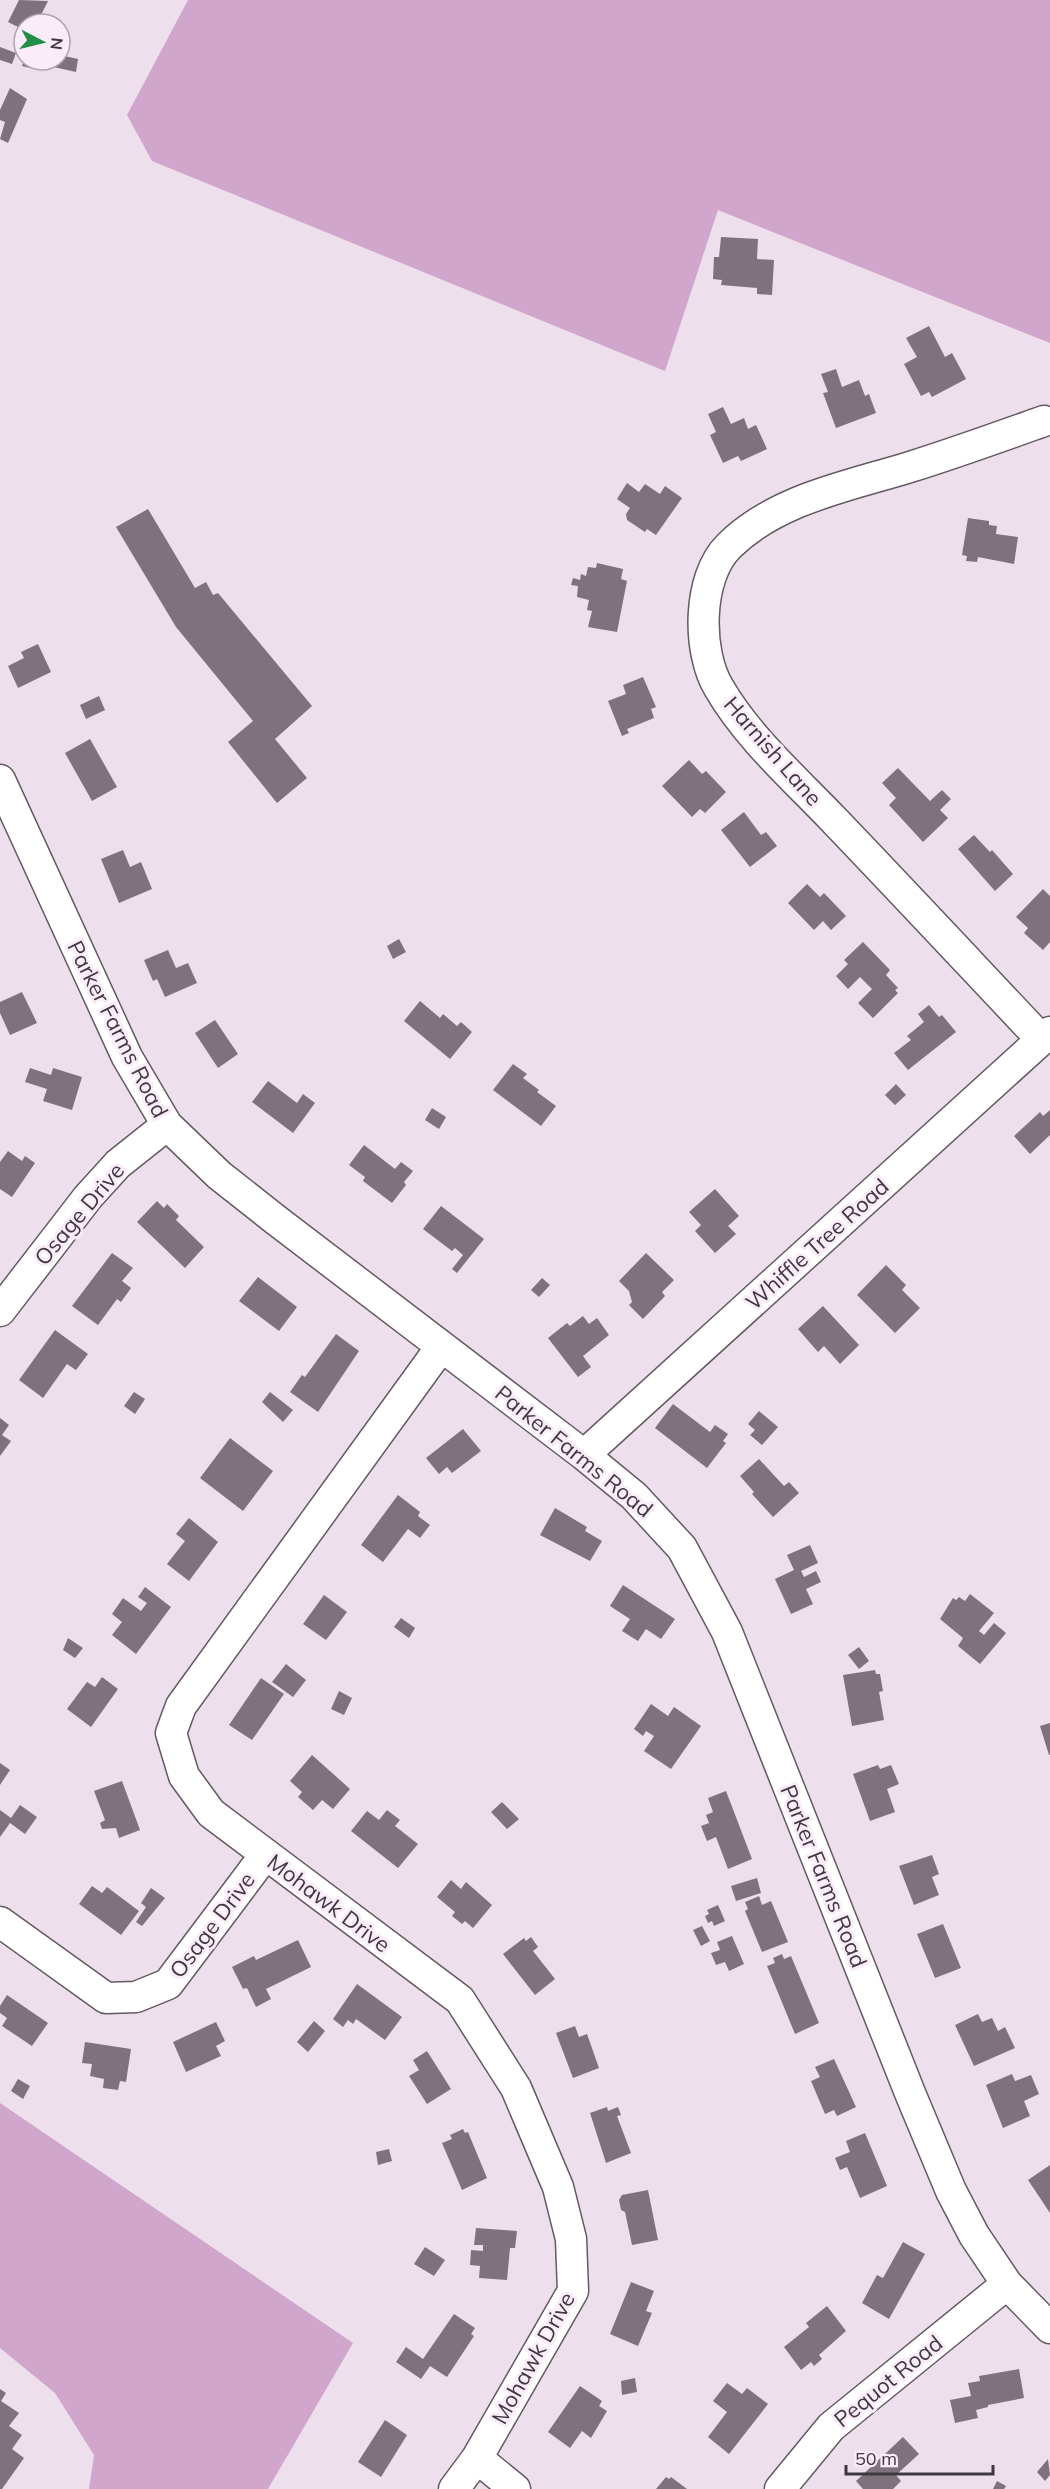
<svg xmlns="http://www.w3.org/2000/svg" width="1050" height="2489" font-family="Mulish,sans-serif">
  <style>
    .green { fill: #d1a6cc }
    .building { fill: #7f727d }
    .lines { fill: none; stroke-linecap: round; stroke-linejoin: round }
    .minor-casing { stroke: #655963; stroke-width: 33 }
    .minor { stroke: #fff; stroke-width: 30 }
    .labels { text-anchor: middle; dominant-baseline: central; stroke-width: 6; stroke-linejoin: round; paint-order: stroke }
    .street-label { font-size: 22px; fill: #3e393e; stroke: #fbecf9 }
  </style>
  <rect width="100%" height="100%" fill="#eddfeb"/>
  <path class="green" d="M 188,0 L 1050,0 L 1050,343 L 718,210 L 665,371 L 152,161 L 127,115 Z
    M 0,2103 L 353,2343 L 268,2489 L 89,2489 L 94,2455 L 55,2393 L 0,2348 Z"/>
  <path class="building" d="M 19,0 L 48,1 L 41,15 L 45,17 L 42,24 L 24,24 L 24,30 L 8,22 Z
    M 0,47 L 16,53 L 12,64 L 0,60 Z
    M 60,55 L 78,59 L 76,72 L 36,63 L 37,60 L 60,60 Z
    M 24,60 L 33,60 L 30,68 L 22,66 Z
    M 10,88 L 27,99 L 8,143 L 0,139 L 5,122 L 0,120 L 0,110 Z
    M 721,237 L 758,239 L 757,259 L 774,260 L 772,295 L 757,294 L 757,288 L 721,285 L 722,280 L 713,279 L 714,257 L 719,257 Z
    M 929,326 L 945,357 L 952,353 L 966,379 L 932,397 L 929,392 L 921,396 L 904,364 L 917,357 L 906,338 Z
    M 836,369 L 842,387 L 859,380 L 865,396 L 869,394 L 876,413 L 836,428 L 823,393 L 828,392 L 821,374 Z
    M 723,407 L 731,424 L 744,418 L 748,429 L 756,425 L 767,449 L 741,461 L 738,456 L 723,463 L 710,435 L 716,432 L 708,414 Z
    M 627,483 L 639,492 L 645,484 L 660,494 L 665,486 L 682,498 L 656,535 L 647,529 L 645,532 L 627,520 L 626,514 L 630,508 L 617,499 Z
    M 148,509 L 195,588 L 206,582 L 213,595 L 218,593 L 312,706 L 275,739 L 307,778 L 277,803 L 228,742 L 253,721 L 176,627 L 116,527 Z
    M 968,518 L 989,521 L 989,525 L 997,526 L 996,534 L 1018,537 L 1014,564 L 978,557 L 977,562 L 966,561 L 967,556 L 962,555 Z
    M 597,563 L 623,569 L 621,579 L 627,581 L 617,632 L 588,627 L 592,611 L 587,610 L 589,600 L 577,597 L 578,586 L 571,585 L 573,578 L 580,580 L 581,574 L 586,576 L 588,567 L 596,568 Z
    M 38,644 L 51,672 L 18,688 L 8,666 L 24,658 L 21,652 Z
    M 643,677 L 656,707 L 651,709 L 654,718 L 627,729 L 629,733 L 622,736 L 608,701 L 626,694 L 623,685 Z
    M 99,696 L 105,710 L 86,719 L 80,705 Z
    M 90,739 L 117,787 L 92,801 L 65,753 Z
    M 689,760 L 702,774 L 706,771 L 726,792 L 705,813 L 700,809 L 692,817 L 662,786 Z
    M 898,768 L 930,801 L 942,790 L 951,799 L 940,810 L 948,818 L 923,842 L 889,805 L 896,798 L 882,783 Z
    M 744,812 L 761,835 L 766,832 L 777,846 L 750,867 L 721,830 Z
    M 974,835 L 990,852 L 992,850 L 1013,874 L 995,891 L 958,849 Z
    M 123,850 L 130,867 L 141,862 L 152,889 L 119,903 L 101,859 Z
    M 807,884 L 820,897 L 824,893 L 846,916 L 831,930 L 823,921 L 814,930 L 788,903 Z
    M 1043,889 L 1050,896 L 1050,942 L 1043,950 L 1024,933 L 1028,928 L 1016,917 Z
    M 399,939 L 406,952 L 393,959 L 387,946 Z
    M 863,942 L 890,970 L 886,975 L 898,988 L 895,990 L 898,993 L 873,1018 L 858,1003 L 872,989 L 860,977 L 848,989 L 836,976 L 848,964 L 844,960 Z
    M 168,950 L 176,968 L 188,963 L 197,983 L 165,997 L 157,979 L 153,981 L 144,960 Z
    M 22,992 L 37,1023 L 10,1035 L 0,1013 L 0,1002 Z
    M 420,1001 L 440,1018 L 443,1014 L 457,1026 L 461,1022 L 472,1032 L 450,1059 L 404,1021 Z
    M 929,1005 L 939,1017 L 942,1015 L 956,1032 L 908,1070 L 894,1053 L 911,1040 L 907,1036 L 924,1022 L 918,1014 Z
    M 215,1020 L 238,1054 L 218,1068 L 195,1033 Z
    M 513,1064 L 527,1074 L 523,1078 L 539,1090 L 537,1092 L 556,1106 L 541,1126 L 493,1090 Z
    M 30,1068 L 51,1075 L 53,1068 L 82,1077 L 72,1110 L 43,1101 L 47,1089 L 25,1082 Z
    M 268,1081 L 297,1103 L 303,1094 L 315,1103 L 293,1133 L 252,1102 Z
    M 896,1084 L 906,1095 L 895,1105 L 885,1095 Z
    M 432,1108 L 446,1117 L 439,1129 L 425,1120 Z
    M 1050,1110 L 1050,1135 L 1030,1154 L 1014,1136 L 1040,1112 L 1043,1116 Z
    M 364,1145 L 395,1169 L 401,1162 L 413,1171 L 404,1182 L 406,1185 L 392,1203 L 363,1181 L 365,1177 L 349,1165 Z
    M 8,1151 L 22,1161 L 25,1156 L 35,1163 L 12,1197 L 0,1189 L 0,1162 Z
    M 715,1189 L 739,1216 L 728,1226 L 736,1234 L 715,1253 L 695,1231 L 701,1225 L 689,1212 Z
    M 157,1201 L 164,1208 L 167,1204 L 179,1216 L 176,1220 L 204,1247 L 185,1268 L 137,1222 Z
    M 441,1206 L 484,1239 L 457,1273 L 452,1269 L 463,1255 L 455,1248 L 452,1251 L 423,1229 Z
    M 112,1253 L 133,1268 L 122,1281 L 131,1288 L 121,1302 L 117,1299 L 98,1325 L 72,1306 Z
    M 646,1253 L 674,1280 L 662,1292 L 665,1296 L 643,1319 L 629,1305 L 632,1302 L 629,1291 L 619,1281 Z
    M 886,1265 L 906,1285 L 902,1290 L 920,1308 L 895,1333 L 857,1295 Z
    M 258,1277 L 297,1307 L 279,1331 L 239,1301 Z
    M 542,1278 L 550,1285 L 539,1297 L 531,1290 Z
    M 823,1306 L 859,1345 L 840,1364 L 824,1346 L 818,1352 L 798,1329 Z
    M 583,1316 L 589,1324 L 597,1318 L 609,1335 L 583,1356 L 591,1367 L 578,1377 L 548,1338 L 567,1323 L 570,1326 Z
    M 55,1330 L 88,1354 L 76,1370 L 67,1364 L 43,1398 L 19,1380 Z
    M 336,1334 L 359,1351 L 318,1412 L 290,1392 L 302,1375 L 305,1377 Z
    M 134,1392 L 145,1399 L 135,1414 L 124,1406 Z
    M 270,1392 L 293,1410 L 283,1422 L 262,1402 Z
    M 673,1404 L 710,1432 L 715,1425 L 728,1434 L 723,1441 L 726,1443 L 707,1468 L 655,1428 Z
    M 759,1411 L 778,1427 L 762,1445 L 750,1435 L 755,1430 L 748,1424 Z
    M 0,1418 L 9,1425 L 2,1435 L 11,1441 L 0,1456 Z
    M 463,1429 L 481,1451 L 452,1473 L 447,1467 L 439,1474 L 426,1458 Z
    M 230,1438 L 273,1471 L 243,1511 L 200,1478 Z
    M 759,1459 L 784,1486 L 789,1482 L 799,1493 L 773,1517 L 752,1494 L 754,1492 L 740,1476 Z
    M 398,1495 L 420,1512 L 418,1516 L 430,1525 L 420,1538 L 408,1529 L 383,1562 L 361,1545 Z
    M 555,1508 L 587,1527 L 585,1531 L 602,1541 L 590,1561 L 540,1535 Z
    M 189,1518 L 218,1542 L 189,1581 L 167,1564 L 185,1541 L 176,1534 Z
    M 810,1545 L 818,1563 L 801,1571 L 804,1577 L 816,1571 L 821,1582 L 806,1589 L 813,1604 L 791,1614 L 775,1579 L 794,1570 L 787,1555 Z
    M 623,1585 L 675,1619 L 661,1639 L 646,1629 L 638,1641 L 622,1631 L 630,1619 L 610,1606 Z
    M 145,1587 L 171,1607 L 136,1654 L 112,1635 L 122,1622 L 112,1614 L 123,1598 L 141,1611 L 147,1603 L 138,1597 Z
    M 970,1594 L 994,1613 L 979,1631 L 984,1635 L 994,1623 L 1006,1633 L 980,1664 L 958,1646 L 963,1638 L 940,1619 L 953,1598 L 956,1600 L 959,1597 L 965,1601 Z
    M 324,1595 L 347,1612 L 326,1640 L 303,1624 Z
    M 401,1618 L 415,1628 L 409,1638 L 394,1627 Z
    M 68,1638 L 83,1648 L 75,1658 L 63,1650 Z
    M 859,1647 L 869,1661 L 859,1669 L 848,1655 Z
    M 286,1664 L 306,1680 L 293,1697 L 272,1682 Z
    M 875,1670 L 876,1674 L 880,1674 L 883,1691 L 879,1692 L 884,1720 L 852,1726 L 843,1675 Z
    M 102,1677 L 118,1689 L 91,1727 L 67,1709 L 87,1682 L 95,1687 Z
    M 261,1678 L 284,1694 L 252,1740 L 229,1725 Z
    M 339,1691 L 352,1698 L 344,1715 L 331,1709 Z
    M 651,1704 L 668,1716 L 674,1707 L 701,1726 L 671,1769 L 644,1751 L 654,1736 L 646,1731 L 643,1736 L 634,1729 Z
    M 1050,1723 L 1050,1755 L 1049,1755 L 1040,1726 Z
    M 312,1755 L 350,1789 L 333,1809 L 322,1800 L 313,1810 L 298,1797 L 302,1792 L 290,1781 Z
    M 0,1763 L 10,1770 L 0,1785 Z
    M 878,1765 L 880,1769 L 891,1765 L 899,1784 L 887,1789 L 895,1812 L 870,1821 L 853,1774 Z
    M 122,1781 L 140,1830 L 119,1838 L 116,1828 L 102,1829 L 100,1823 L 105,1820 L 94,1791 Z
    M 726,1791 L 752,1859 L 728,1869 L 716,1837 L 707,1841 L 701,1826 L 709,1823 L 706,1815 L 713,1812 L 708,1798 Z
    M 502,1802 L 519,1819 L 507,1829 L 491,1812 Z
    M 20,1805 L 37,1817 L 25,1834 L 10,1823 L 0,1837 L 0,1810 L 11,1818 Z
    M 387,1810 L 400,1820 L 395,1826 L 418,1844 L 398,1868 L 351,1831 L 367,1811 L 379,1820 Z
    M 932,1855 L 939,1874 L 932,1877 L 939,1895 L 914,1905 L 899,1866 Z
    M 757,1878 L 761,1893 L 736,1901 L 731,1886 Z
    M 451,1880 L 461,1889 L 466,1882 L 492,1905 L 473,1928 L 465,1921 L 462,1924 L 452,1916 L 455,1912 L 437,1897 Z
    M 92,1886 L 102,1893 L 107,1887 L 139,1911 L 121,1935 L 79,1904 Z
    M 151,1888 L 165,1898 L 142,1926 L 136,1922 L 146,1907 L 141,1903 Z
    M 759,1896 L 762,1905 L 771,1901 L 788,1942 L 762,1952 L 745,1911 L 748,1909 L 745,1902 Z
    M 718,1905 L 725,1921 L 714,1926 L 712,1921 L 708,1923 L 705,1916 L 709,1914 L 707,1910 Z
    M 943,1924 L 961,1968 L 935,1978 L 917,1934 Z
    M 702,1926 L 710,1941 L 701,1946 L 693,1930 Z
    M 732,1936 L 744,1964 L 729,1971 L 725,1962 L 716,1965 L 711,1953 L 720,1950 L 717,1942 Z
    M 531,1937 L 538,1947 L 533,1951 L 555,1979 L 535,1995 L 503,1954 L 524,1938 L 526,1941 Z
    M 298,1940 L 311,1967 L 266,1989 L 271,1999 L 256,2007 L 247,1988 L 243,1989 L 232,1967 L 254,1956 L 256,1960 Z
    M 782,1954 L 784,1959 L 791,1956 L 819,2023 L 795,2034 L 767,1966 L 775,1963 L 773,1958 Z
    M 357,1984 L 402,2017 L 385,2040 L 356,2019 L 353,2024 L 348,2020 L 343,2027 L 333,2019 Z
    M 7,1995 L 48,2023 L 32,2046 L 2,2026 L 7,2018 L 0,2013 L 0,2006 Z
    M 978,2014 L 982,2022 L 992,2018 L 998,2031 L 1005,2027 L 1015,2048 L 974,2066 L 955,2025 Z
    M 314,2021 L 325,2031 L 308,2052 L 297,2042 Z
    M 216,2022 L 225,2041 L 216,2046 L 221,2056 L 186,2072 L 173,2042 Z
    M 575,2026 L 579,2037 L 587,2034 L 599,2068 L 573,2078 L 556,2033 Z
    M 85,2042 L 131,2049 L 126,2082 L 120,2081 L 118,2090 L 103,2088 L 104,2079 L 90,2076 L 92,2064 L 82,2063 Z
    M 427,2051 L 451,2089 L 427,2104 L 409,2076 L 419,2070 L 413,2060 Z
    M 834,2059 L 856,2107 L 837,2116 L 834,2110 L 825,2114 L 811,2081 L 820,2077 L 815,2067 Z
    M 1012,2074 L 1015,2081 L 1031,2075 L 1039,2094 L 1024,2101 L 1030,2116 L 1003,2128 L 986,2085 Z
    M 18,2079 L 30,2086 L 23,2099 L 11,2091 Z
    M 607,2107 L 608,2111 L 618,2107 L 621,2115 L 617,2116 L 631,2153 L 606,2163 L 590,2113 Z
    M 463,2129 L 465,2133 L 468,2132 L 487,2178 L 462,2190 L 442,2143 L 452,2139 L 450,2135 Z
    M 865,2133 L 887,2186 L 860,2198 L 847,2167 L 840,2170 L 835,2158 L 850,2152 L 846,2141 Z
    M 389,2149 L 392,2161 L 378,2165 L 376,2152 Z
    M 1050,2165 L 1050,2213 L 1028,2180 Z
    M 648,2190 L 658,2240 L 632,2245 L 625,2212 L 621,2210 L 619,2200 L 622,2195 Z
    M 476,2228 L 517,2231 L 515,2248 L 510,2248 L 507,2280 L 479,2278 L 480,2266 L 470,2265 L 471,2250 L 483,2251 L 483,2245 L 474,2245 Z
    M 903,2242 L 925,2254 L 889,2319 L 862,2303 L 877,2275 L 883,2278 Z
    M 425,2247 L 445,2260 L 434,2276 L 414,2264 Z
    M 631,2282 L 654,2291 L 646,2311 L 652,2313 L 638,2346 L 610,2334 Z
    M 827,2306 L 846,2331 L 819,2355 L 822,2359 L 814,2366 L 811,2362 L 801,2370 L 784,2347 L 809,2327 L 806,2323 Z
    M 454,2314 L 475,2328 L 471,2334 L 474,2336 L 447,2377 L 430,2366 L 421,2379 L 396,2362 L 406,2347 L 423,2359 Z
    M 1019,2369 L 1024,2398 L 988,2405 L 988,2407 L 976,2410 L 978,2418 L 955,2423 L 950,2400 L 971,2396 L 968,2383 L 980,2381 L 979,2376 Z
    M 635,2378 L 637,2392 L 622,2395 L 621,2381 Z
    M 727,2383 L 742,2394 L 747,2388 L 768,2404 L 729,2454 L 708,2437 L 727,2412 L 713,2401 Z
    M 580,2386 L 602,2401 L 599,2406 L 607,2411 L 591,2438 L 582,2431 L 570,2448 L 548,2432 Z
    M 0,2389 L 6,2393 L 1,2401 L 19,2413 L 9,2426 L 22,2435 L 12,2449 L 24,2458 L 2,2489 L 0,2489 Z
    M 385,2420 L 407,2435 L 381,2477 L 358,2462 Z
    M 903,2437 L 919,2454 L 896,2475 L 901,2481 L 893,2489 L 863,2489 L 856,2481 Z
    M 1048,2459 L 1050,2475 L 1045,2481 L 1037,2472 Z
    M 666,2477 L 669,2479 L 671,2477 L 687,2489 L 656,2489 Z
    M 997,2481 L 1006,2486 L 1004,2489 L 993,2489 Z"/>
  <g class="lines">
    <g class="minor-casing">
      <path id="minor" d="M 0,780 L 127,1057 L 167,1125 L 219,1175 L 276,1220 L 584,1455 L 634,1496 L 682,1548 L 727,1632 L 910,2093 L 951,2191 L 974,2235 L 1007,2284 L 1050,2328
        M 1042,1040 C 973,967 904,893 834,820 C 795,779 748,738 719,688 C 697,652 697,577 729,546 C 776,499 849,486 910,467 C 955,453 999,437 1044,421
        M 0,1311 L 88,1197 L 118,1164 L 167,1125
        M 441,1347 L 181,1706 L 171,1733 L 184,1776 L 211,1813 L 460,2000 L 516,2088 L 558,2187 L 571,2239 L 573,2291 L 477,2458 L 454,2489
        M 584,1455 L 1050,1032
        M 0,1922 L 106,1998 L 136,1997 L 168,1984 L 265,1855
        M 477,2458 L 515,2489
        M 780,2489 L 831,2427 L 1007,2284"/>
    </g>
    <use href="#minor" class="minor"/>
  </g>
  <g class="labels">
    <g class="street-label">
      <text transform="translate(773 751) rotate(49)">Harnish Lane</text>
      <text transform="translate(118 1029) rotate(63)">Parker Farms Road</text>
      <text transform="translate(79 1214) rotate(-50)">Osage Drive</text>
      <text transform="translate(817 1244) rotate(-42)">Whiffle Tree Road</text>
      <text transform="translate(574 1451) rotate(39)">Parker Farms Road</text>
      <text transform="translate(824 1876) rotate(68)">Parker Farms Road</text>
      <text transform="translate(329 1903) rotate(37)">Mohawk Drive</text>
      <text transform="translate(212 1925) rotate(-53)">Osage Drive</text>
      <text transform="translate(533 2358) rotate(-61)">Mohawk Drive</text>
      <text transform="translate(888 2381) rotate(-39)">Pequot Road</text>
    </g>
  </g>
  <g transform="translate(42 42) rotate(97)"><circle r="28" fill="#fbecf9" stroke="#afa4ae" stroke-width="1.5"/>
  <path d="M0-4.5L10 22L0 15L-10 22Z" fill="#218f47"/>
  <text y="-9" font-size="16" font-weight="bold" text-anchor="middle" fill="#3e393e">N</text>
  </g>
  <path d="M846 2465v9h147v-9" fill="none" stroke="#3e393e" stroke-width="3"/>
  <text x="855" y="2465" font-size="18" fill="#3e393e" stroke="#fbecf9" stroke-width="4.5" paint-order="stroke">50 m</text>
</svg>
